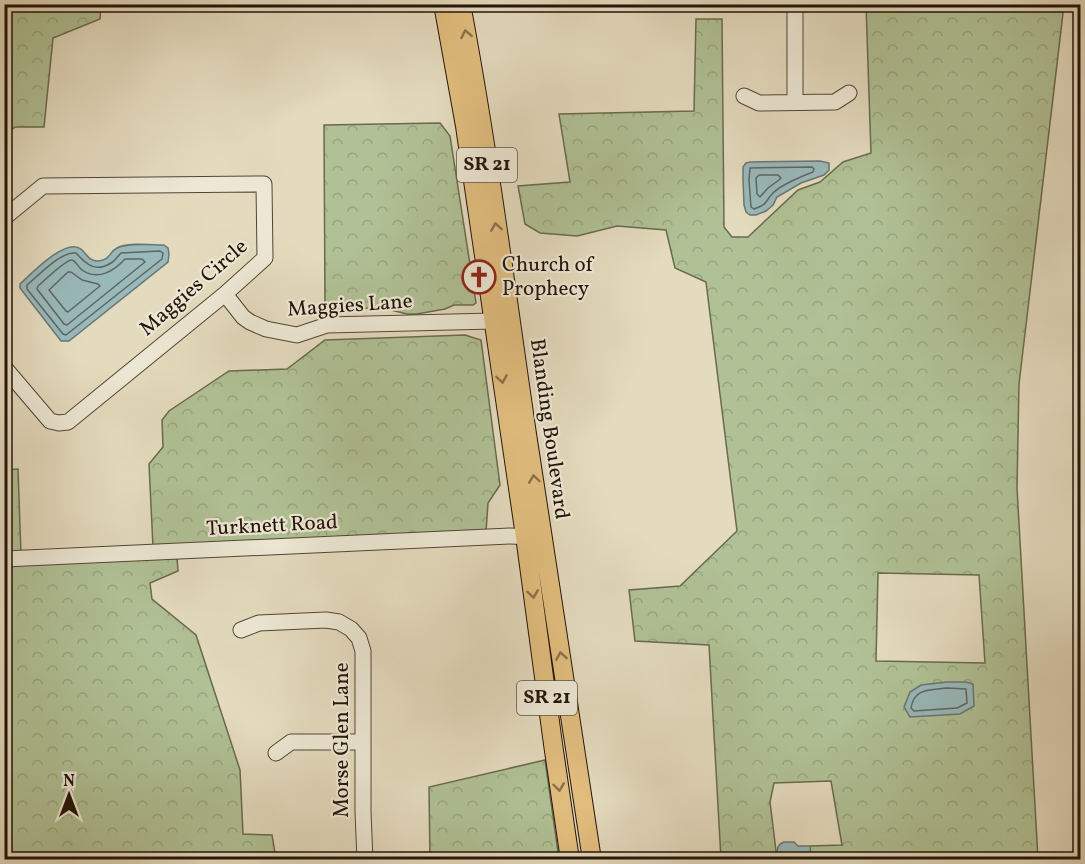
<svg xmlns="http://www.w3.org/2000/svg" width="1085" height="864" font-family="Vollkorn,serif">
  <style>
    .forest { fill: url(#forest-crowns); stroke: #696a4f; stroke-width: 1.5; fill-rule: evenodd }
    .water { fill: #99b9bb; stroke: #697774; stroke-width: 1.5 }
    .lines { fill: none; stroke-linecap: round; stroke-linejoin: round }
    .shore { stroke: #5e6662; stroke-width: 1.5 }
    .minor-casing { stroke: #524536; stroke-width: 17 }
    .major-casing { stroke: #221309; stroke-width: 20 }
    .minor { stroke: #ede8d5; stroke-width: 15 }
    .major { stroke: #e2be7f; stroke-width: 18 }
    .oneway { stroke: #8c714a }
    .labels { text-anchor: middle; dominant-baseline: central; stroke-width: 4.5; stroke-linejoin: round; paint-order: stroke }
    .shield { fill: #ede8d5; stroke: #5f5346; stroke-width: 1.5 }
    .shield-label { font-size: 20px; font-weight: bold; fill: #221309 }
    .poi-label { font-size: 21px; fill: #221309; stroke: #ede8d5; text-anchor: start }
    .street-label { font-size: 21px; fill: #221309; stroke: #ede8d5 }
  </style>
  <defs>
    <pattern id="forest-crowns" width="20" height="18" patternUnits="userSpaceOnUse" patternTransform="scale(1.5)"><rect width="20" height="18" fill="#b0c195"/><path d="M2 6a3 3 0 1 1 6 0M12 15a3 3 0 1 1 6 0" fill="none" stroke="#97a57f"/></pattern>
  </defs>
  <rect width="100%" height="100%" fill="#e4dbbe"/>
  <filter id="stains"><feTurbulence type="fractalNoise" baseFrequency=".00333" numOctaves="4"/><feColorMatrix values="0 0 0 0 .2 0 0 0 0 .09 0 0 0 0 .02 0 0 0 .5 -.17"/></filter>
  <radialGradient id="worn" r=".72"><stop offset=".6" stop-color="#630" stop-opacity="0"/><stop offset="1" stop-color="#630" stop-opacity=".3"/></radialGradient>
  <path class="forest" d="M 5,4 L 101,5 L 100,19 L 53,38 L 44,127 L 15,127 L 5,135 Z
    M 866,5 L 1064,5 L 1019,384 L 1017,488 L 1038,859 L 811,859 L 810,846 L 842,845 L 831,781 L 774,783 L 770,802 L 777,859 L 721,859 L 709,645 L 635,641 L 629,590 L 680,586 L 737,531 L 706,282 L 675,268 L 666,230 L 617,226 L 577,236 L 540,233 L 525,224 L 518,186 L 570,182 L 559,114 L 694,111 L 696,19 L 722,19 L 724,227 L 732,237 L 748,237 L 798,190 L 820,182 L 843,162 L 871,153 ZM 878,573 L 979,575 L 985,663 L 876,661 Z
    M 440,123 L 450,136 L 476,303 L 473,305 L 454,305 L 445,309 L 417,314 L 407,314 L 383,308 L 325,309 L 324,125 Z
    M 465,335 L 481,340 L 500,485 L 488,503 L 486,532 L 153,547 L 149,464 L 163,447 L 162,420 L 169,411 L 229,371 L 287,369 L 325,340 Z
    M 18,469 L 21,554 L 5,555 L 5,470 Z
    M 177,557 L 178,571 L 150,583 L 152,599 L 196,635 L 240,770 L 243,834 L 272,835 L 276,859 L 5,859 L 4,565 Z
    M 545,760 L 559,859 L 430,859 L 429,787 Z"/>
  <path class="water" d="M 820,161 L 829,163 L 829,170 L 824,175 L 801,183 L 777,197 L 773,205 L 766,211 L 756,215 L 750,215 L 746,212 L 744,205 L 743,180 L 743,167 L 746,163 L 750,162 Z
    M 164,245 L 168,248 L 169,254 L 168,262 L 69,341 L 61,341 L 20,288 L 20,284 C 31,274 66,237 81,249 C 87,254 89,262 99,261 C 111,259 109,252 117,248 C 127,242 153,245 164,245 Z
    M 947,682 L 966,682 L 973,684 L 974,706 L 960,714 L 910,717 L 904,707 L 910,692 L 921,685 Z
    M 784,842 L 794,842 L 798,846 L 810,846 L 811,859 L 777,859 C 777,851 776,845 784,842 Z"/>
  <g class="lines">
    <path class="shore" d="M 812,167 L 814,169 L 813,172 C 802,176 781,185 773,193 C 764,202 769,204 754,209 L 751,207 L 749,180 L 750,168 Z
      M 759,175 L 778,175 L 781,178 L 779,180 L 768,188 L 760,197 L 757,194 L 756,178 Z
      M 160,251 L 163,253 L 162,259 L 66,335 L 63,334 L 27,289 L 27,285 C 39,275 61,251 76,253 C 86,264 95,273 111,263 C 115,261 118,256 121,253 Z
      M 125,259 L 142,259 L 145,262 L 67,325 L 64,324 L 37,289 L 38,286 C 43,282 66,259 72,260 C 76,261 79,268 82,270 C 98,281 114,271 125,259 Z
      M 68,272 L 71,272 L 82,280 L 98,284 L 100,286 L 68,312 L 66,311 L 49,290 Z
      M 947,688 L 966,689 L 967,703 L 957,708 L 914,711 L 911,708 C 914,688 930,690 947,688 Z"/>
    <g class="minor-casing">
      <path id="minor" d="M 744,96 L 759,103 L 835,102 L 849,93
        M 795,102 L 795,4
        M 4,218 L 43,186 L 264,184 L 265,258 L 225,294 L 68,422 L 59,423 L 50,421 L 4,367
        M 225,294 L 243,317 L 250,322 L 266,329 L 297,335 L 327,325 L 493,321
        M 4,559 L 510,536 L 535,537
        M 241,630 L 259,623 L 326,620 L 339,622 L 351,629 L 359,638 L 363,651 L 363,812 L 365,860
        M 276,753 L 291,742 L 363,742"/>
    </g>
    <g class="major-casing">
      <path id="major" d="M 443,4 L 465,126 L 525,536 L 553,744 L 570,860
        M 461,4 C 488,147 506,291 527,434 C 548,576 570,718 592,860"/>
    </g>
    <use href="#minor" class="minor"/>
    <use href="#major" class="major"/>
  </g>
  <defs><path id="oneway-chevron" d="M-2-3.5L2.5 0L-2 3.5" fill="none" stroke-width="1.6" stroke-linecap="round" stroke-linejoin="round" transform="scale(1.5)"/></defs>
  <g class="oneway">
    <use href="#oneway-chevron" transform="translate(466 34) rotate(-101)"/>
    <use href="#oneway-chevron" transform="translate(496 227) rotate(-99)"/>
    <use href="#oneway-chevron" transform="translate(502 379) rotate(81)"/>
    <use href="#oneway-chevron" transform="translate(534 479) rotate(-98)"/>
    <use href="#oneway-chevron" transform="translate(533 594) rotate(82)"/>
    <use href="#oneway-chevron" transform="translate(561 656) rotate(-99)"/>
    <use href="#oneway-chevron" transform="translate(559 787) rotate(82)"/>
  </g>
  <defs>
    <g id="church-ring" transform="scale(1.725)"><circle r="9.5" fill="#ede8d5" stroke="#8f2418" stroke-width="1.5"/><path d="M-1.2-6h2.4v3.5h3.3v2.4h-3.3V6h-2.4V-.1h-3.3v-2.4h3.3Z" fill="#8f2418"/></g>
  </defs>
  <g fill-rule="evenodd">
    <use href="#church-ring" x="479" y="277"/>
  </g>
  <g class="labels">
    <g class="shield">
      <rect x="457" y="148" width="60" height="34" rx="4.5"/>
      <rect x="517" y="681" width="60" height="34" rx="4.5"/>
    </g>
    <g class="shield-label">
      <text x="487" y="165">SR 21</text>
      <text x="547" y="698">SR 21</text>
    </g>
    <g class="poi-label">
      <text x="502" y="265">Church of<tspan x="502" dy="24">Prophecy</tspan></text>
    </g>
    <g class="street-label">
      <text transform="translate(194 288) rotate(-41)">Maggies Circle</text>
      <text transform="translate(350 306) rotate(-4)">Maggies Lane</text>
      <text transform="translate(549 429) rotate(82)">Blanding Boulevard</text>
      <text transform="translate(272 526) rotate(-3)">Turknett Road</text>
      <text transform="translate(342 740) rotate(-90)">Morse Glen Lane</text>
    </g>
  </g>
  <rect width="1085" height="864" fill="none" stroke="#e4dbbe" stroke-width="24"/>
  <rect x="6" y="6" width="1073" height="852" fill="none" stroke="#221309" stroke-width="3"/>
  <rect x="12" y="12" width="1061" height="840" fill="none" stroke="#221309" stroke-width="1.5"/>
  <g transform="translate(69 795)" stroke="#ede8d5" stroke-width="4.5" paint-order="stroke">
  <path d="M0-4.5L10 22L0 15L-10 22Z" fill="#221309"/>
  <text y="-9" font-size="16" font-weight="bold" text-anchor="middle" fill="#221309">N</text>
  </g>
  <rect width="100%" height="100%" filter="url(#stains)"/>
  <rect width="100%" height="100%" fill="url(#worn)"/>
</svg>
